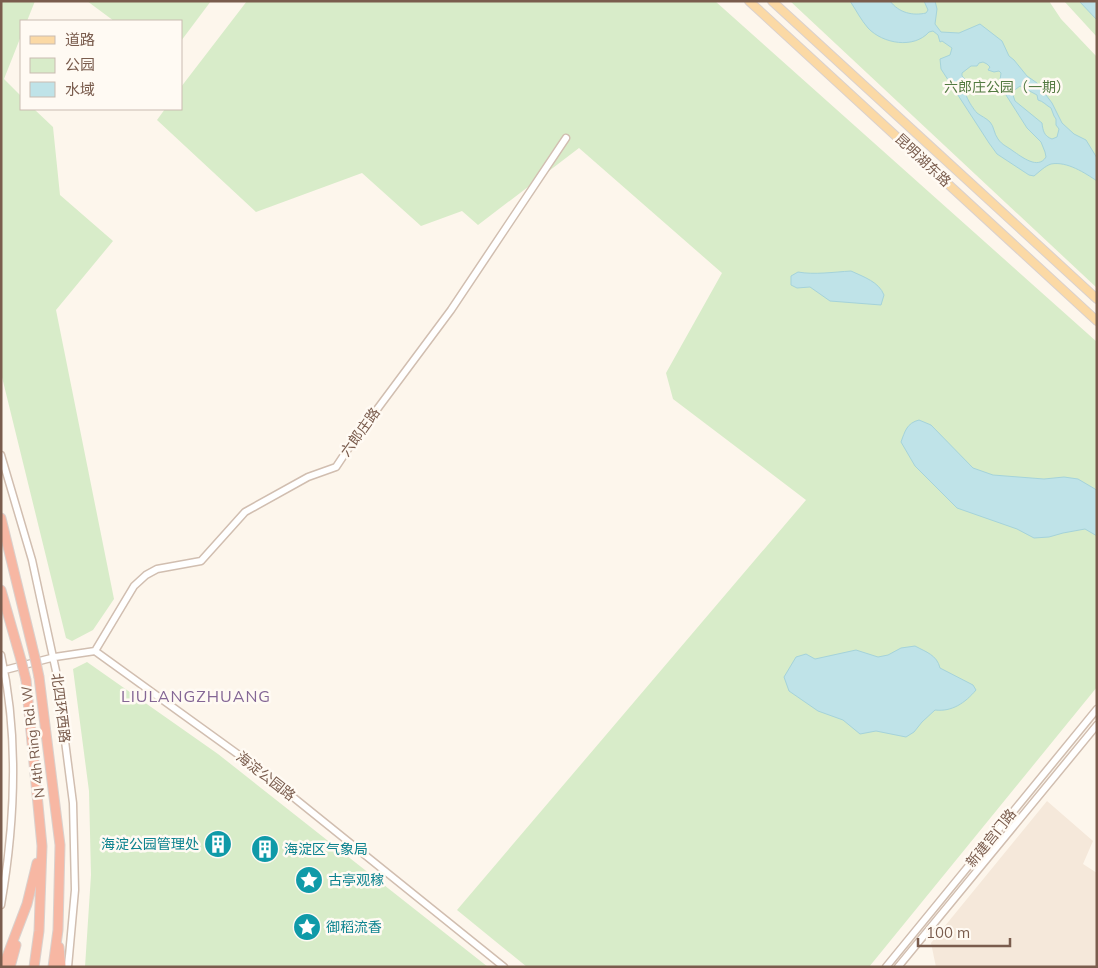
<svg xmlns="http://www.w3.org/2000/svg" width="1098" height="968" font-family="Mulish,'Noto Sans SC',sans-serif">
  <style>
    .residential { fill: #f5e8da }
    .green { fill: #d8ecc9 }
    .water { fill: #bfe3e8; stroke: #a5d3da; fill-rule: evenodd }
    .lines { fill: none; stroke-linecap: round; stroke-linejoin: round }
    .minor-casing { stroke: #d1beb0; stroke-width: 9 }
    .major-casing { stroke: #dad1cd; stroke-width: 10 }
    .highway-casing { stroke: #dad1cd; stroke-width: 11 }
    .minor { stroke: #fff; stroke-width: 6 }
    .major { stroke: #fbd9a5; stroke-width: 8 }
    .highway { stroke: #f7b7a3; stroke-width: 9 }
    .highway-bridge-casing { stroke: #dad1cd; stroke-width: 11; stroke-linecap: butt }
    .highway-bridge { stroke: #f7b7a3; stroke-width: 9 }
    .labels { text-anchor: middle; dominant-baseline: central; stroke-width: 5; stroke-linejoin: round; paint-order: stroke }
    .park-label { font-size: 14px; fill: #537a41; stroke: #fffaf3 }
    .street-label { font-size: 14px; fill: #7a5c4d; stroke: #fffaf3 }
    .culture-label { font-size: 14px; fill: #0d838f; stroke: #fffaf3; text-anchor: start }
    .quarter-label { font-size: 16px; letter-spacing: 1px; fill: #846695; stroke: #fffaf3 }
  </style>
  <rect width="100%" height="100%" fill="#fdf6ec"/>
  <path class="residential" d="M 1047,801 L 1093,841 L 1083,864 L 1097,873 L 1097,967 L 936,967 L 931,943 Z"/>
  <path class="green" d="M 1,1 L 35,1 L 27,21 L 21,21 L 21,36 L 4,79 L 21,96 L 21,109 L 34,109 L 53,127 L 60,195 L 113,241 L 56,310 L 114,599 L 93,630 L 72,641 L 66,638 L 1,373 Z
    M 87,1 L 211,1 L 181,41 L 181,21 L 114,21 Z
    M 247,1 L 715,1 L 1097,342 L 1097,687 L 869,967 L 527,967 L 457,910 L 806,500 L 673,399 L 666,373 L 722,273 L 579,148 L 478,225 L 462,211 L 421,226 L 362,173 L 256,212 L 157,120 L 165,109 L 181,109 L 181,87 Z
    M 790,1 L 1049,1 L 1061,19 L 1097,57 L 1097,288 Z
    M 1064,1 L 1097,1 L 1097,37 Z
    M 87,662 L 218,754 L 488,967 L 85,967 L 91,875 L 89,791 L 73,669 Z"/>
  <path class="water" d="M 850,1 L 890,1 C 899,13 913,16 926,13 L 928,10 L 924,1 L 935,1 L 937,9 L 935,24 L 941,32 L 959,33 L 980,24 L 1002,41 L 1009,56 L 1014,60 L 1027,76 L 1037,83 L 1052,103 L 1062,123 L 1074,134 L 1086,140 L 1097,158 L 1097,181 C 1085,173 1067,161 1051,164 C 1045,166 1039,172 1034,176 L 1029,175 L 997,154 L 989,143 L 941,69 L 940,59 L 950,55 L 952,48 L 942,41 L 940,42 L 938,35 L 933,31 L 929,32 C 914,49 883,44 868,28 C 861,20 856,10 850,1 ZM 983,62 L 987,64 L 990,67 L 988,70 L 994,72 L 999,71 L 1001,73 L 1000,80 L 1006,95 L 1027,128 L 1041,142 L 1045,152 L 1046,157 C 1038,170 1022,157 1013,151 C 1008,147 1002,145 998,139 C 994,134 994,126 990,122 C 986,118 981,116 977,113 C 970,105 960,88 965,79 L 962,76 L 962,73 L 971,66 L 977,66 L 979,63 ZM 1020,86 L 1037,95 L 1038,100 C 1043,101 1047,106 1051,108 L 1054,116 L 1056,119 L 1056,125 L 1059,129 L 1057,137 L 1052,139 C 1044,136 1043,131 1042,123 L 1015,101 L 1012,92 Z
    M 1079,1 L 1097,1 L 1097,20 Z
    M 851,271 C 864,277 879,282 884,295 L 881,305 L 830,301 L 810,287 L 797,288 L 791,285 L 791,276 L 798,272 C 814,275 834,272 851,271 Z
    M 919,420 L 931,425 L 973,468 L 993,475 L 1044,479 L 1064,477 L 1078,479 L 1095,489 L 1097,491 L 1097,536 L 1085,529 L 1063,533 L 1049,537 L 1034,538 L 1017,529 L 957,508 L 915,466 L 901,442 C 905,431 907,423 919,420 Z
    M 915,646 C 926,652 937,655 940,668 L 973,685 L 976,690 C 965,703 952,712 935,710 L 922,722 L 914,732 L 906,737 L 876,731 L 860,734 L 843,720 L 818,711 L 789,691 L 784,677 L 796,657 L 806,654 L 815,659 L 856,650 L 878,657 L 888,655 L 901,648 Z"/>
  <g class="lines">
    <g class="minor-casing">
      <path id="minor" d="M 1,455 L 32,560 L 56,671 L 73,803 L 75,890 L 68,967
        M 95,651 L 134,586 L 146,575 L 157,569 L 201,561 L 245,512 L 308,477 L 336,467 L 352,443 L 451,310 L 566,138
        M 1,655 C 19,736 15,823 1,905
        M 5,670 L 55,657 L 95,651 L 257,768 L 504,967
        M 886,967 L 1097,709
        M 898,967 L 1097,725"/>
    </g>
    <g class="major-casing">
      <path id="major" d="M 749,1 L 1097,321
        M 772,1 L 1097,299"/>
    </g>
    <g class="highway-casing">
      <path id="highway" d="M 1,518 L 35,658
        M 1,590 L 21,660
        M 39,677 L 60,845 L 58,930 L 53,967
        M 26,680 L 42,846 L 39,931 L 34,967
        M 59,947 L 61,967
        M 3,967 L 27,904 L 37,863
        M 10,967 L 16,945"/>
    </g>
    <use href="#minor" class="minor"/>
    <use href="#major" class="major"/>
    <use href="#highway" class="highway"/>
    <g class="highway-bridge-casing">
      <path id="highway-bridge" d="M 35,658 L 39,677
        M 21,660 L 26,680"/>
    </g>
    <use href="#highway-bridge" class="highway-bridge"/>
  </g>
  <defs>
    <g id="building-disc" transform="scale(1.4375)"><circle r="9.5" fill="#0f9aa8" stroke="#fffaf3"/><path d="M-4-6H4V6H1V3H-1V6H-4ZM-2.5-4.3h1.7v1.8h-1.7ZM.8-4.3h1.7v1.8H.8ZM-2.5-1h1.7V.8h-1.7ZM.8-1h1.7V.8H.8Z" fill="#fff"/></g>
    <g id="sight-disc" transform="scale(1.4375)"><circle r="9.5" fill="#0f9aa8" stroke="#fffaf3"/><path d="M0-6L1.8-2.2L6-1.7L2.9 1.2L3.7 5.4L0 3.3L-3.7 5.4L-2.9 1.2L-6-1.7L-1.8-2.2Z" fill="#fff"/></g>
  </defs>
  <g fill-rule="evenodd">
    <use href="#building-disc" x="218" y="844"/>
    <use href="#building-disc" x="265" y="849"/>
    <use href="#sight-disc" x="309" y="880"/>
    <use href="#sight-disc" x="307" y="927"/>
  </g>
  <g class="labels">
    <g class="park-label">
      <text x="1007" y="87">六郎庄公园（一期）</text>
    </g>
    <g class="street-label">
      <text transform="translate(923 160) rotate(43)">昆明湖东路</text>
      <text transform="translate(360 432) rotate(-54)">六郎庄路</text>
      <text transform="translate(61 708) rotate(83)">北四环西路</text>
      <text transform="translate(33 742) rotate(-97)">N 4th Ring Rd. W</text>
      <text transform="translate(266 776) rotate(38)">海淀公园路</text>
      <text transform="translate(991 838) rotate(-51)">新建宫门路</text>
    </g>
    <g class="culture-label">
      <text x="199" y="844" text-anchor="end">海淀公园管理处</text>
      <text x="284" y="849">海淀区气象局</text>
      <text x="328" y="880">古亭观稼</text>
      <text x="326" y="927">御稻流香</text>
    </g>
    <g class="quarter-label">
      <text x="196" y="696">LIULANGZHUANG</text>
    </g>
  </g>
  <rect width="1098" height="968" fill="none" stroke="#7a5c4d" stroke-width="5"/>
  <rect x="20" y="20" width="162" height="90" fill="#fffaf3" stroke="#cabbb1"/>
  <rect x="30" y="36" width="25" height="8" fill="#fbd9a5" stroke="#cabbb1"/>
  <text x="65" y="45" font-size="15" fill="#7a5c4d">道路</text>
  <rect x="30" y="58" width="25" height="15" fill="#d8ecc9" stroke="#cabbb1"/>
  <text x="65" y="70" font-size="15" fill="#7a5c4d">公园</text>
  <rect x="30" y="82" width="25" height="15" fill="#bfe3e8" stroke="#cabbb1"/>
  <text x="65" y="95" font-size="15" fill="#7a5c4d">水域</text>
  <path d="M918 938v8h92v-8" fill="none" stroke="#7a5c4d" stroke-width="2.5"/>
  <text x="926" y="938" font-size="15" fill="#7a5c4d" stroke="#fffaf3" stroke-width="4" paint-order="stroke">100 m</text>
</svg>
